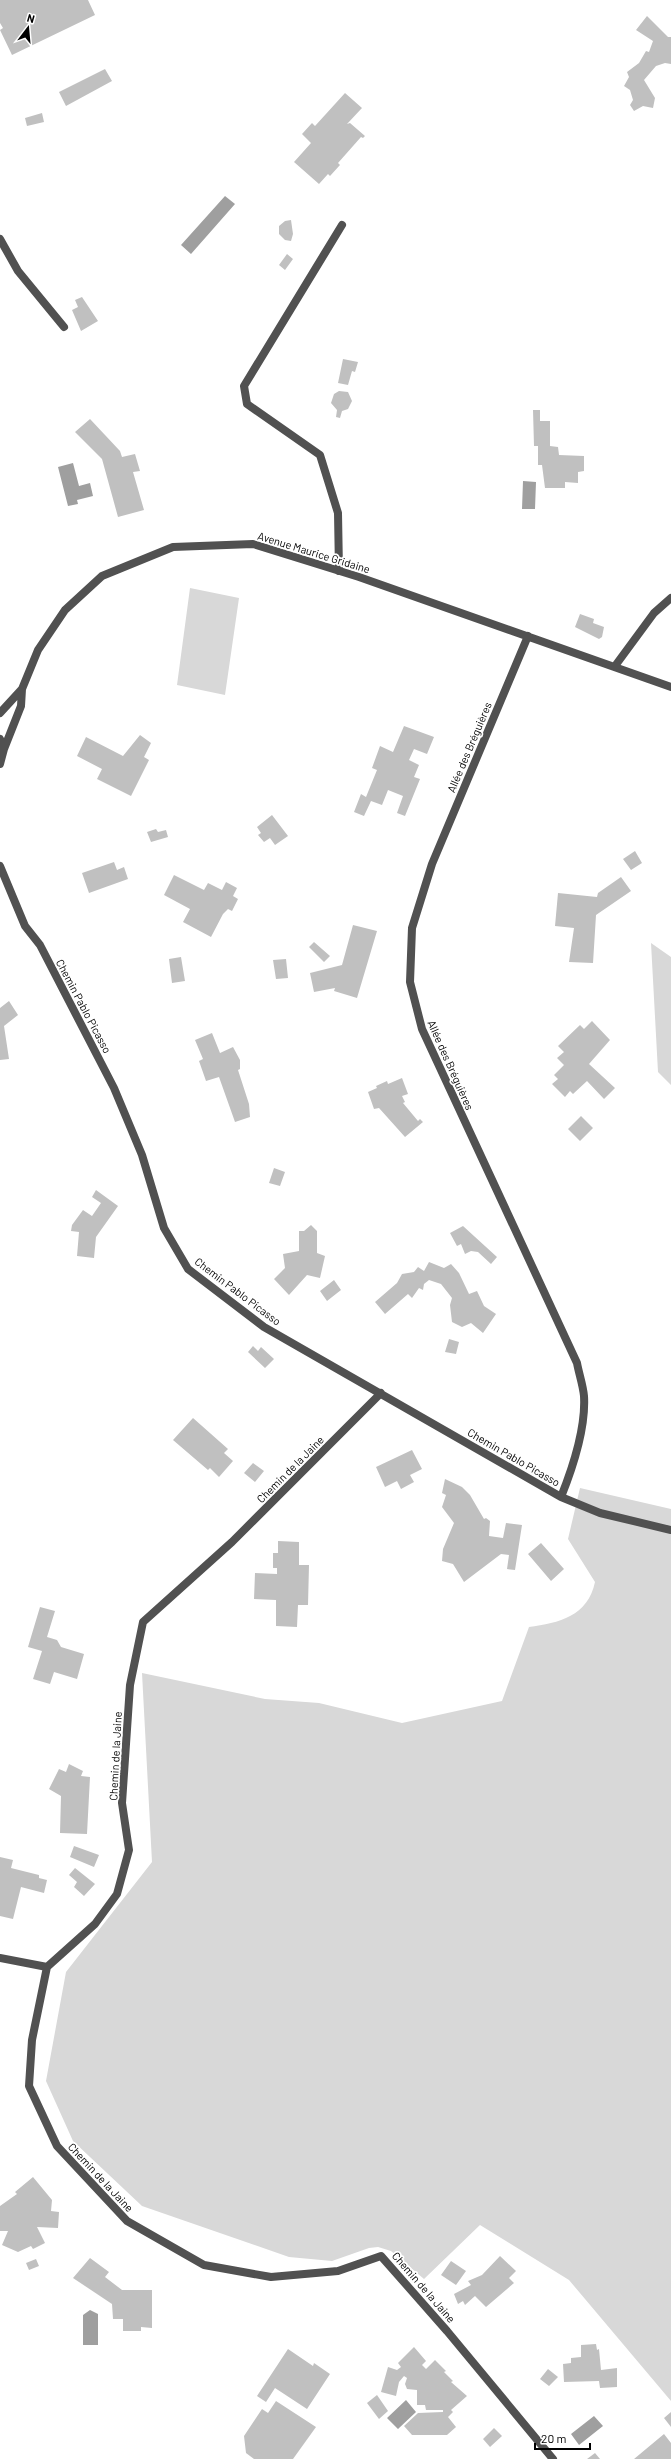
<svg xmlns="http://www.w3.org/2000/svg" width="671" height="2459" font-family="Barlow,sans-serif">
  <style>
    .green { fill: #d8d8d8 }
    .water { fill: #9f9f9f }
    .building { fill: #c0c0c0 }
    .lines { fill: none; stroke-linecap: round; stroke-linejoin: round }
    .lane { stroke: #515151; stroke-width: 8 }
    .street { stroke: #515151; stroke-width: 8 }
    .labels { text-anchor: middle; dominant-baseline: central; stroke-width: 3.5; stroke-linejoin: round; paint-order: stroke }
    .street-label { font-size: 11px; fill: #000; stroke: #fff }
  </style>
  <rect width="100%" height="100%" fill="#fff"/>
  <path class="green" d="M 190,588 L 239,598 L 225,695 L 177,685 Z
    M 651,943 L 671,957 L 671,1085 L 658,1072 Z
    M 580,1488 L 671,1509 L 671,2401 L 569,2280 L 480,2225 L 424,2279 L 391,2251 L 378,2247 L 369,2248 L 332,2261 L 289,2257 L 142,2206 L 73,2141 L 46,2081 L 66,1972 L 152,1862 L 142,1673 L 265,1699 L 319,1703 L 402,1723 L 502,1701 L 529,1627 C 559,1623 588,1616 595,1582 L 568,1539 Z"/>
  <path class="water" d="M 225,196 L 235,204 L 191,254 L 181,245 Z
    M 73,463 L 79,486 L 90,483 L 93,496 L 77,500 L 78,504 L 68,506 L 58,467 Z
    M 523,481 L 536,482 L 535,509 L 522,509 Z
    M 90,2310 L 98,2314 L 98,2345 L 83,2345 L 83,2315 Z
    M 406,2400 L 416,2412 L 398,2429 L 387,2418 Z
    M 594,2416 L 603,2426 L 579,2445 L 571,2434 Z"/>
  <path class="building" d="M 0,0 L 88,0 L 95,15 L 12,55 L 0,30 L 3,28 L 0,23 Z
    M 647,16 L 668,37 L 671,37 L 671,64 L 665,63 L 656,66 L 644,80 L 655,98 L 653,108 L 643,106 L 634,111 L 630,105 L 633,100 L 630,90 L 624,86 L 629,77 L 627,72 L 639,63 L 646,51 L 649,52 L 653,41 L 636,30 Z
    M 105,69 L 112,81 L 66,106 L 59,92 Z
    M 345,93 L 362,108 L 347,124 L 350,123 L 365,136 L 363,138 L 361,137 L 338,163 L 340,165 L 330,176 L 328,174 L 319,184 L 294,162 L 311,143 L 302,134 L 312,123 L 315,126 Z
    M 42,113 L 44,122 L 27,126 L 25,118 Z
    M 291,220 L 293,234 L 291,241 L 285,240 L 279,234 L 279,226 L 285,221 Z
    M 287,254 L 293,259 L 285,270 L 279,265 Z
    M 82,297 L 98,321 L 81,331 L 72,310 L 78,307 L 75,300 Z
    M 343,359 L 358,362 L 355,372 L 352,371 L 348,385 L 338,383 Z
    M 339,391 L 348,392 L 352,401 L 348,409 L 342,411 L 340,418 L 336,417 L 337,410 L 331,403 L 334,394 Z
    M 533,410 L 540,410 L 540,421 L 550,421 L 550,446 L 558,447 L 559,455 L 584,456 L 584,471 L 578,472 L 578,483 L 565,482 L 565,488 L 545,488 L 542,465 L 538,465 L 538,446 L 534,446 Z
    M 90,419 L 120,451 L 122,457 L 135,454 L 140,471 L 133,472 L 144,510 L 118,517 L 102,459 L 75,432 Z
    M 580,614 L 594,619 L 593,623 L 604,627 L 602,637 L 599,639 L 575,627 Z
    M 404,726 L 434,737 L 427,754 L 414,749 L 409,760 L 419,765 L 414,777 L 420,779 L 405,816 L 397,813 L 403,796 L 388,790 L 382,805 L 371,801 L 364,816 L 354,812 L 361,794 L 366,797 L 377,770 L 372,768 L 380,746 L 393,752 Z
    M 140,735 L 151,743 L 144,757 L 149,760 L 131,796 L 97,779 L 102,769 L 77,756 L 86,737 L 123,756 Z
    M 272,815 L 288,836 L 275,845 L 270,838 L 264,842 L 258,835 L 261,833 L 257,827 Z
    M 156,829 L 158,832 L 166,830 L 168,837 L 151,842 L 147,832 Z
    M 635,851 L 642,863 L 631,870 L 623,859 Z
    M 114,862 L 117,870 L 124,867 L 128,879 L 89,893 L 82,873 Z
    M 174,875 L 204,890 L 208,883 L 222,890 L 226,882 L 237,888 L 233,896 L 238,899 L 232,911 L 228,909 L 223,914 L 211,937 L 183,922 L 190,909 L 164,895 Z
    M 621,877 L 631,891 L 596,915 L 593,963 L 569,962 L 574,928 L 555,926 L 558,893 L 597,897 L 598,893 Z
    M 353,925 L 377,931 L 357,998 L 334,991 L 335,988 L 314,992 L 310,973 L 342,965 Z
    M 314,942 L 330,956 L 324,962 L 309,947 Z
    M 181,957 L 185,981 L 172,983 L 169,959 Z
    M 286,959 L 288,978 L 276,979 L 273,960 Z
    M 9,1001 L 18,1015 L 4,1026 L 9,1059 L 0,1060 L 0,1008 Z
    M 592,1021 L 610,1040 L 589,1064 L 615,1088 L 604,1099 L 587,1081 L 573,1094 L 570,1091 L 565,1097 L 552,1084 L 558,1079 L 554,1075 L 564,1065 L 557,1058 L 564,1052 L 558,1046 L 580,1025 L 584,1029 Z
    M 212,1033 L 220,1053 L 233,1047 L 240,1060 L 240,1069 L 238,1070 L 249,1104 L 250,1117 L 235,1122 L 219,1077 L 206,1081 L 199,1061 L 203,1059 L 195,1040 Z
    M 402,1078 L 408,1094 L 402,1096 L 405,1102 L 403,1103 L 418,1121 L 420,1119 L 423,1122 L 405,1137 L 379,1108 L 374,1109 L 368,1092 L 377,1088 L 376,1086 L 387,1081 L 388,1084 Z
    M 581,1116 L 593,1128 L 580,1141 L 568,1129 Z
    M 274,1168 L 285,1172 L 280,1186 L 269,1183 Z
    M 96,1190 L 118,1206 L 96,1237 L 94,1258 L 77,1256 L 79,1232 L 71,1231 L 72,1225 L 83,1210 L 92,1216 L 101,1203 L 92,1197 Z
    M 311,1225 L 317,1231 L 317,1253 L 325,1256 L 320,1278 L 307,1275 L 289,1295 L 274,1279 L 285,1268 L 283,1254 L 299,1251 L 299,1231 L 304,1231 Z
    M 463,1226 L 497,1257 L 491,1264 L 478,1252 L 471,1251 L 465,1254 L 461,1244 L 457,1246 L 450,1233 Z
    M 429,1262 L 444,1268 L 451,1264 L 459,1273 L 469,1294 L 477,1291 L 484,1306 L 496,1314 L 483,1333 L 471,1323 L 462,1327 L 452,1322 L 450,1305 L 452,1298 L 441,1284 L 429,1280 L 424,1284 L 423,1290 L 419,1288 L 412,1298 L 408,1294 L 385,1314 L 375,1302 L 397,1283 L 402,1274 L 414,1272 L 418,1267 L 424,1271 Z
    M 334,1280 L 341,1290 L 327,1301 L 320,1291 Z
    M 449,1339 L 459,1342 L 456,1354 L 445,1352 Z
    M 253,1346 L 258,1351 L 261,1347 L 274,1359 L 265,1368 L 248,1352 Z
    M 193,1418 L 228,1449 L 224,1453 L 233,1461 L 219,1477 L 210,1468 L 208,1470 L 173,1440 Z
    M 412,1450 L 422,1469 L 410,1475 L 414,1482 L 401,1489 L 397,1481 L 385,1487 L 376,1467 Z
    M 253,1463 L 264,1471 L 255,1482 L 244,1473 Z
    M 445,1479 L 462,1487 L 470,1495 L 484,1519 L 486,1518 L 490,1521 L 489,1536 L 503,1538 L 506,1523 L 522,1525 L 515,1570 L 507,1569 L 509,1555 L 501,1554 L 464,1582 L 453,1564 L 442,1561 L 443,1549 L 454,1523 L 442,1507 L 446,1495 L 442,1493 Z
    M 278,1541 L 299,1542 L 299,1565 L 309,1565 L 308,1605 L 298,1605 L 297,1627 L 276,1626 L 276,1600 L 254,1599 L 255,1573 L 277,1574 L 277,1568 L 273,1568 L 273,1553 L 278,1553 Z
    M 541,1543 L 564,1569 L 551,1581 L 528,1554 Z
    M 40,1607 L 55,1611 L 47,1637 L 57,1640 L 61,1647 L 84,1654 L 77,1679 L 54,1672 L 50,1684 L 33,1679 L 42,1651 L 28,1647 Z
    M 69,1764 L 83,1771 L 81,1776 L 90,1777 L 87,1834 L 60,1833 L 61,1796 L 49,1789 L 59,1769 L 66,1772 Z
    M 74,1846 L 99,1855 L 94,1867 L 70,1857 Z
    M 0,1857 L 13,1860 L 11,1868 L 39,1875 L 39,1878 L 47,1880 L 44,1893 L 21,1887 L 13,1919 L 0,1916 Z
    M 75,1868 L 95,1884 L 84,1896 L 74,1887 L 77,1882 L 69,1875 Z
    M 33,2177 L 52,2200 L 51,2211 L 59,2212 L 58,2228 L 37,2227 L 45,2243 L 33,2249 L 31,2246 L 18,2252 L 2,2245 L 8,2231 L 0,2231 L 0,2206 L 17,2194 L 15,2192 Z
    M 500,2256 L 516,2271 L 509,2278 L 514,2283 L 486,2307 L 475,2296 L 465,2305 L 463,2301 L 458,2304 L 454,2294 L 471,2285 L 468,2281 L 482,2275 Z
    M 90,2258 L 109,2272 L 105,2277 L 122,2290 L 152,2290 L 152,2328 L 141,2327 L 141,2331 L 123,2331 L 123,2319 L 113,2319 L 112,2304 L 73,2278 Z
    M 36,2259 L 39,2266 L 29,2270 L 26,2263 Z
    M 451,2261 L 466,2271 L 456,2285 L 441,2275 Z
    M 596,2344 L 597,2350 L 599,2349 L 601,2370 L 617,2368 L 617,2387 L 600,2388 L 599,2381 L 564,2382 L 563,2364 L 571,2363 L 571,2358 L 581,2357 L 581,2345 Z
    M 414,2347 L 426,2361 L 422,2365 L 426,2369 L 435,2360 L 446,2371 L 444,2372 L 453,2381 L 451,2382 L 467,2396 L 451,2410 L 453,2412 L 448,2417 L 456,2427 L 447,2435 L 412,2435 L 404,2426 L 418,2413 L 443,2412 L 443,2410 L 426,2410 L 425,2405 L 417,2405 L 417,2390 L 407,2389 L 405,2384 L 407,2378 L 404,2376 L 399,2382 L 396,2396 L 381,2392 L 388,2367 L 397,2370 L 401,2367 L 398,2363 Z
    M 288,2349 L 313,2366 L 314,2363 L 330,2374 L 307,2409 L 275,2388 L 266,2402 L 257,2396 Z
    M 548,2369 L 558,2377 L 549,2386 L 540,2379 Z
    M 377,2395 L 388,2411 L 379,2419 L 367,2403 Z
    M 276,2401 L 316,2427 L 293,2459 L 254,2459 L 246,2453 L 244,2436 L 262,2409 L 268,2413 Z
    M 671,2412 L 671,2427 L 664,2418 Z
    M 494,2428 L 502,2436 L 490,2447 L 483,2439 Z
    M 664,2434 L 671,2443 L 671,2459 L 634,2459 Z
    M 595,2453 L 600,2459 L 587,2459 Z"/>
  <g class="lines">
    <path class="lane" d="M 0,239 L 18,271 L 64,327
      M 339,571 L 338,513 L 320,455 L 247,404 L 244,386 L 342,225"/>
    <path class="street" d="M 528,636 L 432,864 L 412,928 L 410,982 L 422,1029 L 577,1363 C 579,1374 583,1385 584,1396 C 586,1429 573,1467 561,1497
      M 615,666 L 654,613 L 671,598
      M 0,713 L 22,689
      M 0,739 L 4,749 L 0,764
      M 4,749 L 21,706 L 22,689 L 38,650 L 65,610 L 102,576 L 173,547 L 253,544 L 359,577 L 671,687
      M 0,866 L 25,926 L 40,945 L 114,1088 L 142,1155 L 164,1228 L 188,1269 L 264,1327 L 561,1497 L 600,1513 L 671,1530
      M 381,1393 L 232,1542 L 143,1622 L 130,1685 L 122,1803 L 129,1850 L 117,1894 L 95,1924 L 47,1967 L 32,2040 L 29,2086 L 57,2146 L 127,2221 L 204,2265 L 271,2277 L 338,2271 L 381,2256 L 447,2331 L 553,2459
      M 0,1958 L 47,1967"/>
  </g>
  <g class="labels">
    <g class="street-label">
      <text transform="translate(314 552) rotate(17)">Avenue Maurice Gridaine</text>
      <text transform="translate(469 747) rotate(-67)">Allée des Bréguières</text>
      <text transform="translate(84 1006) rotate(62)">Chemin Pablo Picasso</text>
      <text transform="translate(451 1065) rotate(66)">Allée des Bréguières</text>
      <text transform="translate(238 1291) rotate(37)">Chemin Pablo Picasso</text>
      <text transform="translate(514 1457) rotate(30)">Chemin Pablo Picasso</text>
      <text transform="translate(290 1469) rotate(-45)">Chemin de la Jaine</text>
      <text transform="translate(115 1756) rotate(-87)">Chemin de la Jaine</text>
      <text transform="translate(101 2177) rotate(47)">Chemin de la Jaine</text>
      <text transform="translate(424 2287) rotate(49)">Chemin de la Jaine</text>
    </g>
  </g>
  <g transform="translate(28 28) rotate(16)" stroke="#ffffff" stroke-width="3" paint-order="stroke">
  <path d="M0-3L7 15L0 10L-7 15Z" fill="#000000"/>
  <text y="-6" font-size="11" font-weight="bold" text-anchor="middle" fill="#000000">N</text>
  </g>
  <path d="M535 2443v6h55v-6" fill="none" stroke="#000000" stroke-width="2"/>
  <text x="541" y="2443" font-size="12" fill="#000000" stroke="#ffffff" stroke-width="3" paint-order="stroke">20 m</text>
</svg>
